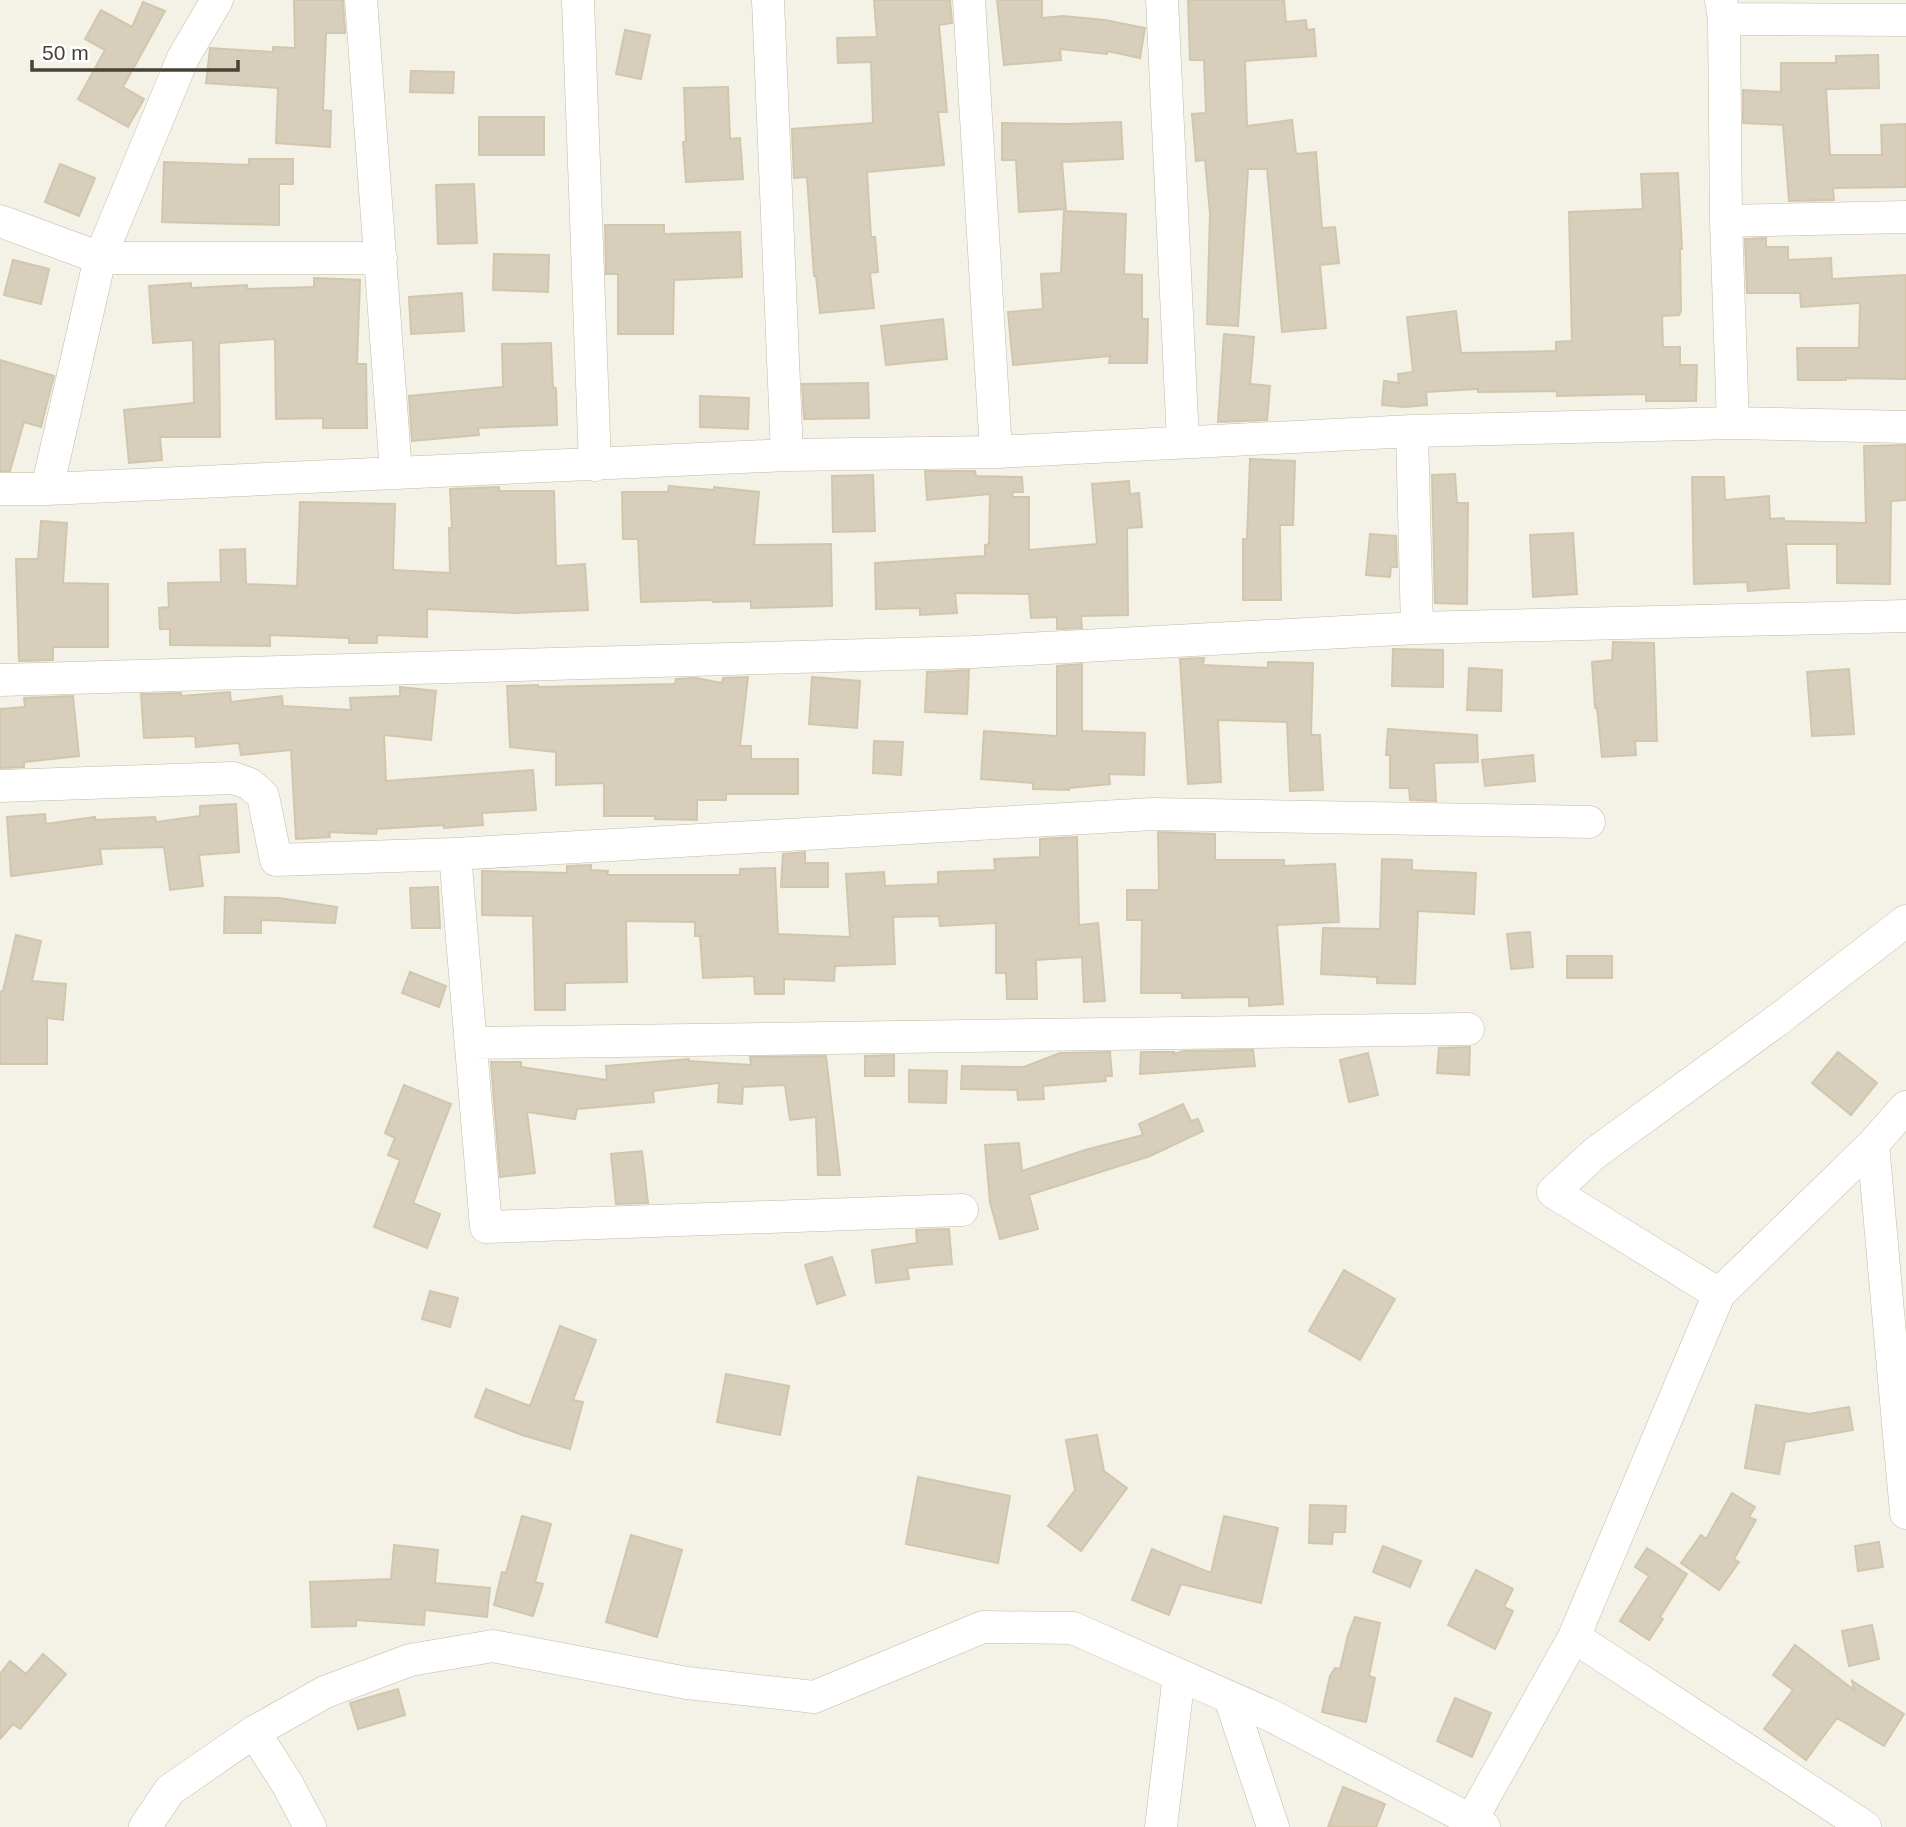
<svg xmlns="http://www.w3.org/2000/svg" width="1906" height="1827" font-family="Arial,sans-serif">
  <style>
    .building { fill: #d7cebb; stroke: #d2c6ad; stroke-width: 2 }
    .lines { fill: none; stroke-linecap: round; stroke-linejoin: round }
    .street-casing { stroke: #c1baa8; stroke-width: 33 }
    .street { stroke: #fff; stroke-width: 32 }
  </style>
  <rect width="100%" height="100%" fill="#f4f1e6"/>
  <path class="building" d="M 294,0 L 343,0 L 345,33 L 326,33 L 323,110 L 331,111 L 330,147 L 276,143 L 278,88 L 206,83 L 210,48 L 273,52 L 273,47 L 295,48 Z
    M 874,0 L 950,0 L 952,23 L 939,25 L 947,112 L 938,112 L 944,165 L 867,172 L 871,237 L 875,237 L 878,272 L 870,273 L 874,308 L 820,313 L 816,276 L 814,276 L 807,177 L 794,178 L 792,129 L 873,123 L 871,62 L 838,63 L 837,38 L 877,37 Z
    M 997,0 L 1042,0 L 1042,18 L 1063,16 L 1105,20 L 1145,28 L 1140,58 L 1107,51 L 1107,54 L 1060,49 L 1061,60 L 1004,65 Z
    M 1188,0 L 1284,0 L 1286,22 L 1306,20 L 1307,30 L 1314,29 L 1316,56 L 1245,61 L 1247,126 L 1292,120 L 1296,154 L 1316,152 L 1322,228 L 1335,227 L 1339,263 L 1320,265 L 1326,328 L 1282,332 L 1267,169 L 1248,169 L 1238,326 L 1207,324 L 1210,214 L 1205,160 L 1196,161 L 1192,114 L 1206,113 L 1204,60 L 1190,60 Z
    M 143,2 L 165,11 L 123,87 L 144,99 L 128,127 L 78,99 L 105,50 L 85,39 L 101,10 L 132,27 Z
    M 625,30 L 650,35 L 641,79 L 616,74 Z
    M 1878,55 L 1879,88 L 1826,89 L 1830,155 L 1882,155 L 1881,125 L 1906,124 L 1906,187 L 1833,188 L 1834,200 L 1789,201 L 1783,125 L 1743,123 L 1743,90 L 1781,92 L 1781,63 L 1836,63 L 1836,56 Z
    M 411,71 L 454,72 L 453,93 L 410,92 Z
    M 728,87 L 730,139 L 740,138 L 743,179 L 686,182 L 683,142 L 686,142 L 684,88 Z
    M 479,117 L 544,117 L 544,155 L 479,155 Z
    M 1121,122 L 1123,159 L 1062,162 L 1066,209 L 1019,212 L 1016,160 L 1002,160 L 1002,123 L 1068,124 Z
    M 249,159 L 293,159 L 293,184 L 279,184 L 279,225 L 162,222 L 164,162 L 249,165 Z
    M 60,164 L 95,178 L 79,216 L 45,202 Z
    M 1678,173 L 1682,249 L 1680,249 L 1681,311 L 1679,315 L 1662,316 L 1663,347 L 1680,347 L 1680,365 L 1697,365 L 1696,401 L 1646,401 L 1646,394 L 1557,396 L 1557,391 L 1478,392 L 1478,389 L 1426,392 L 1427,405 L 1405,407 L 1382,405 L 1384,381 L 1399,383 L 1398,374 L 1413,372 L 1407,317 L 1456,311 L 1461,353 L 1556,351 L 1556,342 L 1572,341 L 1569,212 L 1643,209 L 1641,174 Z
    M 474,184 L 477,243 L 438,244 L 436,185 Z
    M 1064,211 L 1126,214 L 1124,274 L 1142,275 L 1142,319 L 1148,319 L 1147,363 L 1109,363 L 1110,356 L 1013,365 L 1008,312 L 1043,309 L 1041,274 L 1061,273 Z
    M 605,225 L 664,225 L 664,234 L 740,232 L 742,277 L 674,280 L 673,334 L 618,334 L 618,274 L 606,274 Z
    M 1766,238 L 1766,247 L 1788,247 L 1788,260 L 1831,258 L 1832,279 L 1906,275 L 1906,379 L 1846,378 L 1846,380 L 1798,380 L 1797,348 L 1859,348 L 1860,303 L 1801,307 L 1800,293 L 1747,293 L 1745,239 Z
    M 494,254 L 549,255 L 548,292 L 493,290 Z
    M 13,260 L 49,269 L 41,304 L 4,295 Z
    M 314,278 L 360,280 L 357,364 L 366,364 L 367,428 L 323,428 L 323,418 L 276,419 L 275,339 L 219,343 L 220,437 L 160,437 L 162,460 L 129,463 L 124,410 L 194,403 L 193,340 L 153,343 L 149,286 L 191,283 L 191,288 L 247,285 L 247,289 L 314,287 Z
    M 462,293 L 464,331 L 411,334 L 409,297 Z
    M 943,319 L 947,359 L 886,365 L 881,326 Z
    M 1224,334 L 1254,337 L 1250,384 L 1270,386 L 1267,420 L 1218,422 Z
    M 551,343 L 553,388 L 556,388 L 557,425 L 478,428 L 479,435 L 412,441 L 409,396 L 503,387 L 502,344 Z
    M 0,360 L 54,376 L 41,427 L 24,422 L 10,471 L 0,471 Z
    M 868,383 L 869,418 L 804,419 L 802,384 Z
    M 700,396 L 749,398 L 748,429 L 700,427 Z
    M 1906,445 L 1906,500 L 1891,501 L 1890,584 L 1837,583 L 1837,544 L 1786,544 L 1789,588 L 1748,591 L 1747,582 L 1694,584 L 1692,477 L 1724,477 L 1725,500 L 1769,496 L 1770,519 L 1784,518 L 1784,521 L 1866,523 L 1864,446 Z
    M 1250,459 L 1295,461 L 1293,525 L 1280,525 L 1281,600 L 1243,600 L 1243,539 L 1247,539 Z
    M 925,471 L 975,471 L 976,476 L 1022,477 L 1023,492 L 1013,492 L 1012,497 L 1029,497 L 1029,550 L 1097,544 L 1092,484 L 1129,481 L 1130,494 L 1139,493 L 1142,527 L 1127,528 L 1128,615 L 1081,616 L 1082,628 L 1057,629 L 1057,617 L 1031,618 L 1029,594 L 955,593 L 957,613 L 920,615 L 920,608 L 876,609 L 875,563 L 985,556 L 985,545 L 989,544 L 990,494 L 927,500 Z
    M 1455,474 L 1457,503 L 1468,503 L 1467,604 L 1435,603 L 1432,475 Z
    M 873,475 L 875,531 L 833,532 L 832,476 Z
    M 669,486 L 714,490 L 714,487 L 759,492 L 754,545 L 831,544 L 832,606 L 751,608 L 751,601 L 713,602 L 713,600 L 641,602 L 638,539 L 623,539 L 622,492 L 668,492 Z
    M 499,487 L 499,491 L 554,491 L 556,566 L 585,564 L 588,610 L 515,613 L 427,609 L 427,637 L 377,635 L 377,643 L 349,643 L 349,638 L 270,635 L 270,646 L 170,645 L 170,629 L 160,629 L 159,608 L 169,607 L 168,583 L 221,582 L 220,550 L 245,549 L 246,584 L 297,586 L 300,502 L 395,504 L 393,570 L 450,573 L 449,528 L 452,528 L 450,489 Z
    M 41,521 L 67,523 L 63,583 L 108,584 L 108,647 L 53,647 L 53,660 L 19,661 L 16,559 L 38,559 Z
    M 1573,533 L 1577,594 L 1533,597 L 1530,535 Z
    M 1370,534 L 1396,536 L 1397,567 L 1391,567 L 1390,577 L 1366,575 Z
    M 1613,642 L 1654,643 L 1657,741 L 1635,741 L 1636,755 L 1602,757 L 1597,708 L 1595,708 L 1592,662 L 1612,660 Z
    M 1393,649 L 1443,650 L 1443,687 L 1392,686 Z
    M 1204,658 L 1203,665 L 1268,668 L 1268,662 L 1313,663 L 1311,735 L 1320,735 L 1323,790 L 1290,791 L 1287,722 L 1218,720 L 1221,782 L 1188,784 L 1180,659 Z
    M 1082,664 L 1082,731 L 1145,733 L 1144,775 L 1109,774 L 1110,784 L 1069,788 L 1069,790 L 1033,789 L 1033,783 L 981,779 L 984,731 L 1057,736 L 1057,666 Z
    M 1469,668 L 1502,670 L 1501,711 L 1467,710 Z
    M 1849,669 L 1854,734 L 1812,736 L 1807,672 Z
    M 969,670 L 967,714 L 925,712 L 927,672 Z
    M 748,677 L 740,746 L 751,746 L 751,759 L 798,759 L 798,794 L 726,794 L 726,800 L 697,800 L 697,820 L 655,819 L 655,816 L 604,816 L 604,783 L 556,785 L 556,752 L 510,747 L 507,686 L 538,685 L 538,687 L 675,684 L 676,679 L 696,678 L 722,683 L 723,678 Z
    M 812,677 L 860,681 L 857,728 L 809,724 Z
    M 400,687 L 436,691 L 431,740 L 384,735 L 386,781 L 533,770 L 536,810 L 482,813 L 483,825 L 444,828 L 444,825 L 377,829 L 376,834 L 329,832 L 330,837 L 296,839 L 291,750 L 241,755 L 239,743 L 196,747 L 195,736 L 144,738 L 141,694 L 181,693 L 181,696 L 230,692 L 231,702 L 282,696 L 283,706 L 351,710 L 350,698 L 400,696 Z
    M 73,696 L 79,756 L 24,762 L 24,767 L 0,768 L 0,709 L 25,707 L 24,698 Z
    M 1388,729 L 1477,735 L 1478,762 L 1434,763 L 1436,801 L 1410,800 L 1409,788 L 1390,788 L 1390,755 L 1386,755 Z
    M 874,741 L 903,742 L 901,775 L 873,773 Z
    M 1533,755 L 1535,781 L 1485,786 L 1482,760 Z
    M 236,804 L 239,852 L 199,855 L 203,886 L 170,890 L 164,847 L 100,849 L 102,864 L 11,876 L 7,817 L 45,814 L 46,824 L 95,817 L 95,820 L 155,817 L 156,822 L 200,816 L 200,806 Z
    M 1158,832 L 1215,834 L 1215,860 L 1284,860 L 1284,866 L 1335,864 L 1339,922 L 1277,925 L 1283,1004 L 1249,1006 L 1249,997 L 1182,998 L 1182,993 L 1141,993 L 1142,920 L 1127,920 L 1127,890 L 1159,890 Z
    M 1077,837 L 1079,925 L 1098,923 L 1105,1001 L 1084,1002 L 1082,957 L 1036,960 L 1037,999 L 1007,999 L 1006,973 L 996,973 L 996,923 L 940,926 L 939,916 L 893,917 L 895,964 L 835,966 L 834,981 L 784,979 L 784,994 L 755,994 L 754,976 L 703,978 L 700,936 L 695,936 L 695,922 L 626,921 L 627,982 L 565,983 L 565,1010 L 535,1010 L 533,916 L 482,915 L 482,871 L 567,873 L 567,866 L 591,865 L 591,870 L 608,871 L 607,875 L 740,875 L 740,869 L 775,868 L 778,934 L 850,937 L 846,874 L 884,872 L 885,886 L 938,884 L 938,872 L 995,870 L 994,859 L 1040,857 L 1040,839 Z
    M 805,852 L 805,863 L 828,863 L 828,887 L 781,887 L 783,854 Z
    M 1382,859 L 1412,860 L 1412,870 L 1476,873 L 1474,914 L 1418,911 L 1415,984 L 1377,983 L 1377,977 L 1321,974 L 1323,928 L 1380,929 Z
    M 438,887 L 440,928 L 412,928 L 410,888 Z
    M 225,897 L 279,898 L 337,907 L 335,923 L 261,920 L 261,933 L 224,933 Z
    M 1530,932 L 1533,967 L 1511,969 L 1507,934 Z
    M 16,935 L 41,941 L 32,981 L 66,984 L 63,1020 L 47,1018 L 47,1064 L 0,1064 L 0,992 L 3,991 Z
    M 1567,956 L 1612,956 L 1612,978 L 1567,978 Z
    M 410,972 L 446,986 L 439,1007 L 402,993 Z
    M 1470,1047 L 1469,1075 L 1437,1073 L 1439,1048 Z
    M 1253,1050 L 1255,1066 L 1140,1074 L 1141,1052 L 1174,1052 L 1174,1054 L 1184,1051 Z
    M 1110,1052 L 1112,1076 L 1105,1076 L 1106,1081 L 1043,1086 L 1044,1099 L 1018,1100 L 1017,1090 L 961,1089 L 962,1066 L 1024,1067 L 1060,1053 Z
    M 1838,1052 L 1877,1083 L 1851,1115 L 1812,1083 Z
    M 1368,1053 L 1378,1095 L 1349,1102 L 1340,1060 Z
    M 894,1055 L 894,1076 L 865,1076 L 865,1056 Z
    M 826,1056 L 840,1175 L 818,1175 L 816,1117 L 790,1120 L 785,1085 L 743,1087 L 742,1104 L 718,1102 L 719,1083 L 653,1091 L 654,1102 L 577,1109 L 575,1119 L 527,1112 L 535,1173 L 500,1177 L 491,1062 L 521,1062 L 521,1067 L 607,1080 L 606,1066 L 689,1059 L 689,1061 L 751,1065 L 750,1057 Z
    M 909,1070 L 947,1071 L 946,1103 L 909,1102 Z
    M 404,1085 L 451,1104 L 413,1203 L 440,1214 L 427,1248 L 374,1227 L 400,1160 L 388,1155 L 395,1138 L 385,1133 Z
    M 1183,1104 L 1191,1121 L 1198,1119 L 1203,1131 L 1150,1156 L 1029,1195 L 1038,1229 L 1000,1239 L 990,1202 L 985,1145 L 1019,1143 L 1022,1171 L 1085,1150 L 1143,1135 L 1139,1124 Z
    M 642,1151 L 648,1203 L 616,1204 L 611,1154 Z
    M 949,1229 L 952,1264 L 907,1268 L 909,1279 L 876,1283 L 872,1250 L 917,1243 L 916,1230 Z
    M 832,1257 L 845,1295 L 817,1304 L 805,1265 Z
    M 1344,1270 L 1395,1299 L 1360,1360 L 1309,1331 Z
    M 430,1291 L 458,1298 L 450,1327 L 422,1319 Z
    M 560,1326 L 596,1340 L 573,1400 L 583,1402 L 570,1449 L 522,1435 L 475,1417 L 486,1389 L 530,1406 Z
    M 726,1374 L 789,1386 L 780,1435 L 717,1422 Z
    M 1756,1405 L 1809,1414 L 1849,1407 L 1853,1430 L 1785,1442 L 1779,1474 L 1745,1468 Z
    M 1097,1435 L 1104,1471 L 1127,1488 L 1081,1551 L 1048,1526 L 1075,1490 L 1066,1440 Z
    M 918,1477 L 1010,1496 L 998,1563 L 906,1544 Z
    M 1732,1493 L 1755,1507 L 1749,1517 L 1756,1520 L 1734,1559 L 1739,1562 L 1719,1590 L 1681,1563 L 1701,1535 L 1706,1539 Z
    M 1310,1505 L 1346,1506 L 1345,1532 L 1333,1532 L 1332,1544 L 1309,1543 Z
    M 522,1516 L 551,1524 L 535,1582 L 543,1584 L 533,1616 L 494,1605 L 502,1572 L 506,1573 Z
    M 1224,1516 L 1278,1528 L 1261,1603 L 1181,1584 L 1169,1615 L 1132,1600 L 1152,1549 L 1211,1573 Z
    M 631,1535 L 682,1550 L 657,1637 L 606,1622 Z
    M 1879,1542 L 1883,1567 L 1858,1571 L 1855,1546 Z
    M 394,1545 L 438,1550 L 435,1583 L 490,1588 L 487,1617 L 425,1610 L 424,1625 L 356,1620 L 356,1626 L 312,1627 L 310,1582 L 391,1579 Z
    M 1383,1546 L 1421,1561 L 1410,1587 L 1373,1572 Z
    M 1647,1548 L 1687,1574 L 1660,1617 L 1663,1619 L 1649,1640 L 1620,1621 L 1649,1576 L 1635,1567 Z
    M 1476,1570 L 1513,1589 L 1504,1607 L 1513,1611 L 1495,1649 L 1448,1625 Z
    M 1355,1617 L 1380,1623 L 1369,1676 L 1375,1678 L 1366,1722 L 1322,1712 L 1330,1676 L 1335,1668 L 1340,1669 L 1348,1635 Z
    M 1872,1625 L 1879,1659 L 1849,1666 L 1842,1631 Z
    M 1795,1645 L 1854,1690 L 1852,1681 L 1904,1714 L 1884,1746 L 1837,1718 L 1806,1760 L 1764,1729 L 1793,1690 L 1773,1675 Z
    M 43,1654 L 66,1674 L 20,1729 L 13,1724 L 0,1739 L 0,1674 L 10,1661 L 26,1674 Z
    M 398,1689 L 405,1715 L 358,1729 L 350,1703 Z
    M 1455,1698 L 1491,1713 L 1472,1757 L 1437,1741 Z
    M 1343,1787 L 1385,1804 L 1376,1827 L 1328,1827 Z"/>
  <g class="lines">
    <g class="street-casing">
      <path id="street" d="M 217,0 L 183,58 L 100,258 L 381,258
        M 361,0 L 396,473
        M 578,0 L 595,465
        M 768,0 L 787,455
        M 969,0 L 996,452
        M 1162,0 L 1183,441
        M 1721,0 L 1724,19 L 1726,221 L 1733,423
        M 1724,19 L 1906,20
        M 0,221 L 100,258 L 47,489
        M 1726,221 L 1906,217
        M 1412,431 L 1417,628
        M 0,489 L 47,489 L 787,455 L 996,452 L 1412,431 L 1733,423 L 1906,427
        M 0,680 L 972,652 L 1417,628 L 1906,616
        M 0,786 L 233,778 L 250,784 L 263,796 L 276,860 L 455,854 L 1153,814 L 1589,822
        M 455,854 L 486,1227 L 962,1210
        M 472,1043 L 1468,1029
        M 1873,1144 L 1906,1513
        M 1719,1294 L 1553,1192 L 1595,1153 L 1779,1019 L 1906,921
        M 1230,1698 L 1273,1827
        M 254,1732 L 288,1785 L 310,1827
        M 1472,1819 L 1574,1637
        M 145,1827 L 170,1790 L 254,1732 L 325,1692 L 410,1660 L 493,1646 L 687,1683 L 814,1697 L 983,1627 L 1073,1628 L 1270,1715 L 1484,1827
        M 1161,1827 L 1179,1675
        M 1865,1827 L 1574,1637 L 1719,1294 L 1873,1144 L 1906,1107"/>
    </g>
    <use href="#street" class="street"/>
  </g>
  <path d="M32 60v10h206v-10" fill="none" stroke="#484235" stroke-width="3.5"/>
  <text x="42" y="60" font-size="21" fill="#484235" stroke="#ffffff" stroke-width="5" paint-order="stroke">50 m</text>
</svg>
